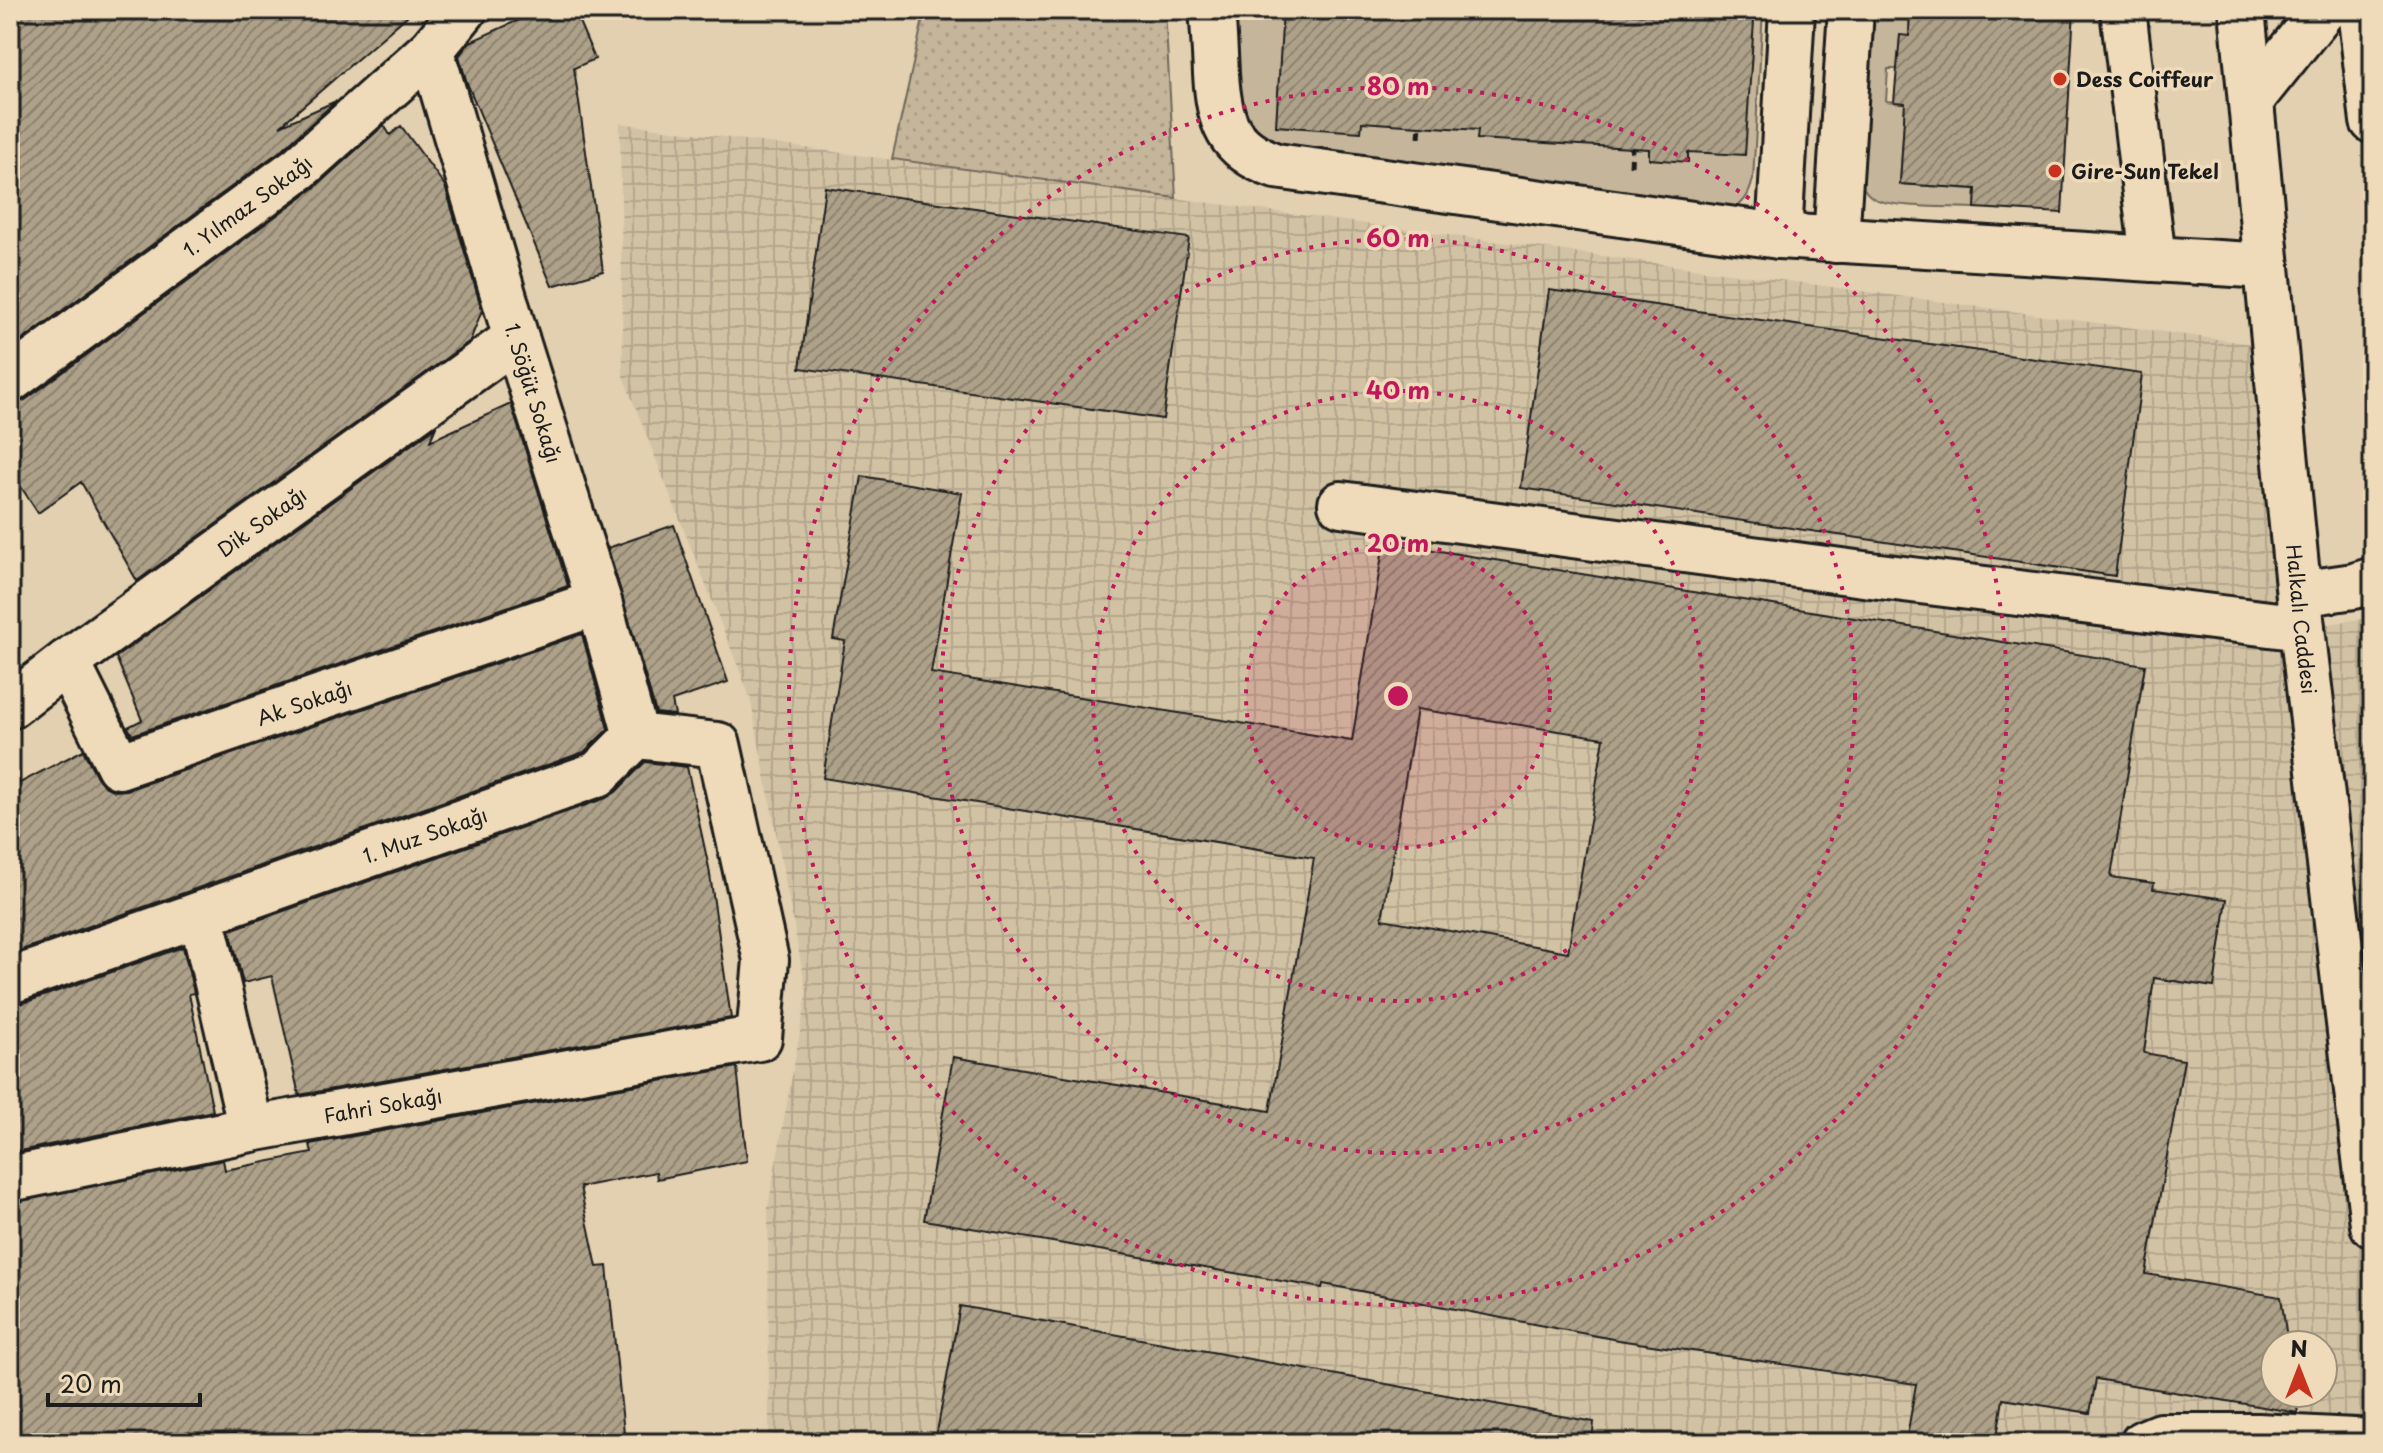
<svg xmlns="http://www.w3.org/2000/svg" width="2383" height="1453" font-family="'Playpen Sans',sans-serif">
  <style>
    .industrial { fill: url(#industrial-grid); fill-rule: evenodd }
    .grass { fill: #c5b59a; stroke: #70685b; stroke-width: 2 }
    .park { fill: url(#park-dots); stroke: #70685b; stroke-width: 2 }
    .building { fill: url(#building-hatch); stroke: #1c1c1c; stroke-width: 2; fill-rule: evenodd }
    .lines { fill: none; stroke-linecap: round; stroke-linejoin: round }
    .minor-casing { stroke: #1c1c1c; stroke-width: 50 }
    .major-casing { stroke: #1c1c1c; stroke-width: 50 }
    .path { stroke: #1c1c1c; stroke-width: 5; stroke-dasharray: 8 6; stroke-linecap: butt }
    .minor { stroke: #efdbb9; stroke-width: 44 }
    .major { stroke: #efdbb9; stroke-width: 44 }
    .ring { fill: none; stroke: #c2185b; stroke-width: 4; stroke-dasharray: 4 8 }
    .poi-dot { fill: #c8321e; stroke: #efdbb9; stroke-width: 3 }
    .labels { text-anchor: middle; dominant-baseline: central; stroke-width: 7; stroke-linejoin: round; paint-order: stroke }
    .poi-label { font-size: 20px; font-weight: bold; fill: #1c1c1c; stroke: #efdbb9; text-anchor: start }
    .street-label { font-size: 20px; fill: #1c1c1c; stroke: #efdbb9 }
    .centre { fill: #c2185b; stroke: #efdbb9; stroke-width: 4 }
    .ring-label { font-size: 24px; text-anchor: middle; font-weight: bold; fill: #c2185b; stroke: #efdbb9; stroke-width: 7; stroke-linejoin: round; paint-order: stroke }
  </style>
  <defs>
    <pattern id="industrial-grid" width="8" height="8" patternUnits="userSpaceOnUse" patternTransform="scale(2)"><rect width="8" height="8" fill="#d2c2a4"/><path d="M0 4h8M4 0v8" fill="none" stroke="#b4a68d"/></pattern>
    <pattern id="park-dots" width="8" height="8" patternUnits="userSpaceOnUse" patternTransform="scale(2)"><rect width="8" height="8" fill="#c5b59a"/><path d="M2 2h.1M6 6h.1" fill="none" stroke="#a99b84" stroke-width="1.8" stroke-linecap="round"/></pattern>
    <pattern id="building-hatch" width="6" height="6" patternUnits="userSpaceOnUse" patternTransform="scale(2)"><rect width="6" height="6" fill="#aea189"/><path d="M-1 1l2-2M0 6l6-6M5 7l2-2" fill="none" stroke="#8d826f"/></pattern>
  </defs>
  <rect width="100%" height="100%" fill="#e2d0b0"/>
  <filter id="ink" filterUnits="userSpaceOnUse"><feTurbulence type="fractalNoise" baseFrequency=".0125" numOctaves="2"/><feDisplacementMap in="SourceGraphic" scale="16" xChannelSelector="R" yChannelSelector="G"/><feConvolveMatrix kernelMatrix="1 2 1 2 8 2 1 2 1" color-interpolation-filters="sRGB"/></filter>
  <g filter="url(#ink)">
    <path class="industrial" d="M 620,123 L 2275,347 L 2303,628 L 2373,617 L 2373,1443 L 769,1443 L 768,1207 L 807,994 L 750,697 L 623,376 ZM 2275,1345 L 2323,1345 L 2323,1393 L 2275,1393 Z"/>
    <path class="grass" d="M 1227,10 L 1763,10 L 1753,179 C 1749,196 1744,204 1728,212 L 1280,152 L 1237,119 Z
      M 1865,10 L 1910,10 L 1909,36 L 1900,36 L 1898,69 L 1888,69 L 1886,101 L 1905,103 L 1900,184 L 1976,189 L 1975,208 C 1952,207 1890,208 1873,198 C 1865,193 1862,186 1857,178 Z"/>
    <path class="park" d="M 925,10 L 1165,10 L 1176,198 L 892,159 Z"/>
    <path class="building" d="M 10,10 L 414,10 L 280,126 L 336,101 L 283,149 L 10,349 Z
      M 541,10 L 574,10 L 595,59 L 574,68 L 603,271 L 552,286 L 467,83 L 459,56 L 470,42 Z
      M 1283,10 L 1446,10 L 1446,12 L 1552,18 L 1552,10 L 1570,10 L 1754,21 L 1745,155 L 1688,152 L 1688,162 L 1649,159 L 1649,149 L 1477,139 L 1478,130 L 1362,122 L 1361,132 L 1276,126 Z
      M 1910,10 L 2074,10 L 2062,213 L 1975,208 L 1976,189 L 1900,184 L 1905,103 L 1894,102 L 1900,35 L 1909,36 Z
      M 384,125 L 390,135 L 401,126 L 445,186 L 482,310 L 470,341 L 137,581 L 81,482 L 38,513 L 10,470 L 10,405 L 25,400 L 314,188 Z
      M 825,187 L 1189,238 L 1163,419 L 800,368 Z
      M 1549,290 L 2142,374 L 2115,576 L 1521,488 Z
      M 511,404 L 568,586 L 132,735 L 128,727 L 142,720 L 116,657 L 436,427 L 430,441 Z
      M 862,476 L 962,493 L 931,673 L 1352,741 L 1384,542 L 2145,665 L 2111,877 L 2154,883 L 2153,889 L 2227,899 L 2214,987 L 2154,978 L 2144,1053 L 2184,1060 L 2146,1274 L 2281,1297 L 2288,1345 L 2275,1345 L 2275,1393 L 2295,1393 L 2298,1413 L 2096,1379 L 2090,1413 L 2003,1399 L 1996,1443 L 1906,1443 L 1916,1384 L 1618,1340 L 1323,1284 L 1322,1288 L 924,1220 L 953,1057 L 1270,1111 L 1314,858 L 823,778 L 845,641 L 833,639 ZM 1417,709 L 1604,738 L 1568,952 L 1382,919 Z
      M 674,525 L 728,682 L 672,701 L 675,715 L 656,713 L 608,548 Z
      M 582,634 L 608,729 L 584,752 L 10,954 L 10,788 L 83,750 L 97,777 L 104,786 L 115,791 L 127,790 Z
      M 645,762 L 687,767 L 709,868 L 731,1018 L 299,1095 L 272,976 L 243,983 L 230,930 L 606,798 L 616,792 Z
      M 183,947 L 194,993 L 189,994 L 213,1111 L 10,1153 L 10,1005 L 18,1005 Z
      M 737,1067 L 747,1161 L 657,1179 L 656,1172 L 580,1187 L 597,1267 L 607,1266 L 625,1443 L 236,1443 L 235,1434 L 165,1443 L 13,1443 L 10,1423 L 10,1203 L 223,1160 L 225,1170 L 312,1153 L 310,1144 Z
      M 960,1306 L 1594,1422 L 1592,1443 L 935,1443 Z"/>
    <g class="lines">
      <g class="minor-casing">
        <g id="minor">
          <path d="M 1212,10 C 1214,31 1215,52 1216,74 C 1219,122 1228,149 1276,166 L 1779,236 L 2267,266"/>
          <path d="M 2123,10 L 2153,259"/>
          <path d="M 2360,10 L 2373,121"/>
          <path id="s1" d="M 431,50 L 516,338 L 599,602 L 636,736"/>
          <path d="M 2251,100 L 2323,10"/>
          <path d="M 1779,236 L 1792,10"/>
          <path d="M 1836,240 L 1851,10"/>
          <path id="s2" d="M 10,380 L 299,168 L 431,50 L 464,10"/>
          <path d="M 1341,504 L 1871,575 L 2302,628"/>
          <path d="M 2299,594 L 2354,586 L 2373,580"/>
          <path id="s3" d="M 67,662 L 119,766 L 599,602"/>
          <path id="s4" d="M 10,706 L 67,662 L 516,338"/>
          <path d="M 201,914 L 251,1129"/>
          <path id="s5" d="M 10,981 L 598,774 L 636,736"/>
          <path id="s6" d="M 10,1179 L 251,1129 L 759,1038 L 766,960 L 718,745 L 636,736"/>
          <path d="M 2143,1443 L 2160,1436 L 2258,1436 L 2373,1442"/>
        </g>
      </g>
      <g class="major-casing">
        <g id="major">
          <path id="s7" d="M 2242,10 L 2302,628 L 2373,1225"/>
        </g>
      </g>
      <path class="path" d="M 1419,137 L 1420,126
        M 1631,166 L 1632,148"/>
      <use href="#minor" class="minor"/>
      <use href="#major" class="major"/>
    </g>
  </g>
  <circle cx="1398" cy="696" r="152" fill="#c2185b" fill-opacity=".12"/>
  <g class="ring">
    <circle cx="1398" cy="696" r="152"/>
    <circle cx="1398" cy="696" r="305"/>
    <circle cx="1398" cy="696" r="457"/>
    <circle cx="1398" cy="696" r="609"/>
  </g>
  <g class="poi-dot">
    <circle cx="2060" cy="79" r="8"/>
    <circle cx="2055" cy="171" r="8"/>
  </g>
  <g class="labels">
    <g class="poi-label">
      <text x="2076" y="79">Dess Coiffeur</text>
      <text x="2071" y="171">Gire-Sun Tekel</text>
    </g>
    <g class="street-label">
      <text stroke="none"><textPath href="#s2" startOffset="294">1. Yılmaz Sokağı</textPath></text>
      <text stroke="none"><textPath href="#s1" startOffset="358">1. Söğüt Sokağı</textPath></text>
      <text stroke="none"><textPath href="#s4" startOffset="312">Dik Sokağı</textPath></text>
      <text stroke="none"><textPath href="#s7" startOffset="612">Halkalı Caddesi</textPath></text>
      <text stroke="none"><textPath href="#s3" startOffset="312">Ak Sokağı</textPath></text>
      <text stroke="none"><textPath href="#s5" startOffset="440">1. Muz Sokağı</textPath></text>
      <text stroke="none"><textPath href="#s6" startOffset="380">Fahri Sokağı</textPath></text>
    </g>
  </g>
  <circle cx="1398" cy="696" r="12" class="centre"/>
  <g class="ring-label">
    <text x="1398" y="95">80 m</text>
    <text x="1398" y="247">60 m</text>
    <text x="1398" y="399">40 m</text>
    <text x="1398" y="552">20 m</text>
  </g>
  <rect width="2383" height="1453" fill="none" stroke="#efdbb9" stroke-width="40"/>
  <rect x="20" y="20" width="2343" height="1413" fill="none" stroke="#1c1c1c" stroke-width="3" filter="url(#ink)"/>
  <g transform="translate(2299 1369)"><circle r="38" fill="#efdbb9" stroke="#9b8f7a" stroke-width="2"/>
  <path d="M0-6L14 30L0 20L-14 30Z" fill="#c8321e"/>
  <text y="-12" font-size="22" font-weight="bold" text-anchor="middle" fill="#1c1c1c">N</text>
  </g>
  <path d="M48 1393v12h152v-12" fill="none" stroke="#1c1c1c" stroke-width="4"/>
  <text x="60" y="1393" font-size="24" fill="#1c1c1c" stroke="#efdbb9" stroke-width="6" paint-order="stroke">20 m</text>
</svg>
